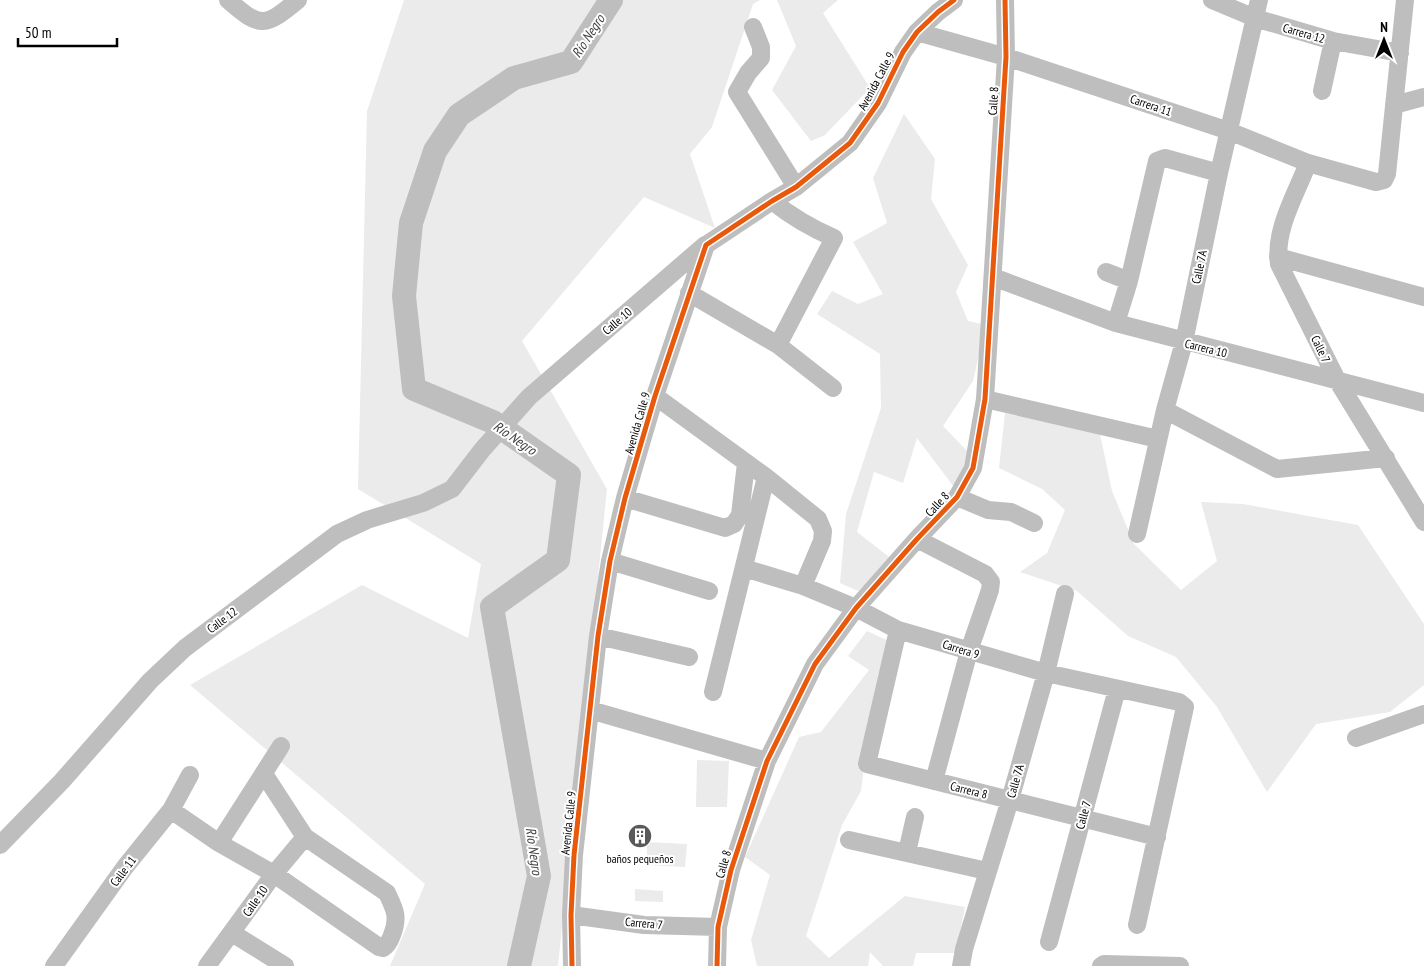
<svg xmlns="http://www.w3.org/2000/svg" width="1424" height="966" font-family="'PT Sans Narrow',sans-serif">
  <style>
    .green { fill: #ebebeb }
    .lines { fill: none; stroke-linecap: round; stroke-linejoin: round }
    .river { stroke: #bebebe; stroke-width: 24 }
    .minor { stroke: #bebebe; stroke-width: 18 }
    .cycleway-casing { stroke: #fff; stroke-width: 8 }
    .cycleway { stroke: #e8590c; stroke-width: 5 }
    .labels { text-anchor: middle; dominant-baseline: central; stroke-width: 4; stroke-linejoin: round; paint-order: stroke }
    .street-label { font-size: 12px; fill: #000; stroke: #fff }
    .poi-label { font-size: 12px; fill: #000; stroke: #fff }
    .water-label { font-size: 14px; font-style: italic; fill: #434343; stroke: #fff }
  </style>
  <rect width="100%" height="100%" fill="#fff"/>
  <path class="green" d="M 404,0 L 760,0 L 753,4 L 712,127 L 690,154 L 715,228 L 644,197 L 522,341 L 607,489 L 558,966 L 390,966 L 425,884 L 190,685 L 362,585 L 468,638 L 481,564 L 358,489 L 367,111 Z
    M 777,0 L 838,0 L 823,13 L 870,88 L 825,135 L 811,141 L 772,90 L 796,46 Z
    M 904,114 L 935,159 L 931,199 L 968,265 L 956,292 L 968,321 L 986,325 L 973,381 L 943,426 L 970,454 L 957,491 L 917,438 L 903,483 L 874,472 L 857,532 L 893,560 L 858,591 L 840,583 L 846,514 L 881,408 L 880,354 L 817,314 L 832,291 L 858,304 L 883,294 L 853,242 L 887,223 L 873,178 Z
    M 1005,413 L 1100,434 L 1112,491 L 1134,544 L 1181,590 L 1217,561 L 1201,502 L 1243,504 L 1358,525 L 1424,624 L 1424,685 L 1390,712 L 1316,724 L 1267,792 L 1217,707 L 1176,657 L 1128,636 L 1077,591 L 1020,572 L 1047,553 L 1065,510 L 1042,489 L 999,468 Z
    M 867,631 L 893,643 L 867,743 L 861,791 L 842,825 L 806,936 L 829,958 L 905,896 L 965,907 L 956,953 L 916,953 L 913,966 L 883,966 L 870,952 L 868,966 L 757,966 L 751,940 L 770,875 L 745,857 L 799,737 L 821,732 L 869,670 L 848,656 Z
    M 697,760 L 729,761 L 727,807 L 696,807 Z
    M 647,842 L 687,844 L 685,867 L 647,865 Z
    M 635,889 L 663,891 L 663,902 L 635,901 Z"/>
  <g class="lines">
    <path class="river" d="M 519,966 L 539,876 L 492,607 L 558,560 L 569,475 L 493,422 L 414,389 L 404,296 L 411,223 L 435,151 L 459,115 L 514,78 L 571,62 L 611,0"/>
    <path class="minor" d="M 228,0 C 261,29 265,27 298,0
      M 1212,0 L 1255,18 L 1333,41 L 1400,53
      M 753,27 L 761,47 L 761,58 L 748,73 L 737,92 L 796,187
      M 917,32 L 1006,57 L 1229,131 L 1308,163 L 1376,182 L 1384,180 L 1387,174 L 1405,0
      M 1322,91 L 1333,41
      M 1394,105 L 1424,97
      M 1308,163 C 1296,194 1274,230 1279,264 L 1337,380 L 1424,522
      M 772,201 C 792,217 811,228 834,238 L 778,345
      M 1278,257 L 1424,297
      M 1106,272 L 1129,281
      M 993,277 L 1116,323 L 1424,403
      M 689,293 L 778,345 L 833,388
      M 1116,323 L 1129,281 L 1157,161 L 1165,158 L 1219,173
      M 655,396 L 766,477 L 818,519 L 823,531 L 822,541 L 803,586
      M 985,399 L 1158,439
      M 1165,410 L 1277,469 L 1386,458
      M 957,497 L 988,510 L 1011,512 L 1034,523
      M 625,498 L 725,528 L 734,524 L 740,515 L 746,463
      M 1137,534 L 1165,410 L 1184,342 L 1219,173 L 1259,0
      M 917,539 L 985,574 L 991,582 L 990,590 L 969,651 L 934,781
      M 610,561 L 709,591
      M 744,568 L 803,586 L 856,608 L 898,630 L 1046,673 L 1179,702 L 1185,707 L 1137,925
      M 898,630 L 867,764 L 1157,837
      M 598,636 L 689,657
      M 713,692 L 766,477
      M 590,710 L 767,761
      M 1356,738 L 1424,714
      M 171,810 L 219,843 L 274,874 L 379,947 L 383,948 C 388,945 390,941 392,935 C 399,917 395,910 387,893 L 305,837 L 264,774
      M 849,840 L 987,871
      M 219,843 L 281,746
      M 0,845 L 62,781 L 150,681 L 185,648 L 337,534 L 367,520 L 423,503 L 452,489 L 482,450 L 529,397 L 705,245
      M 907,852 L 915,817
      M 571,915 L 644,925 L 718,927
      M 232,933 L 285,966
      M 1049,942 L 1117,689
      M 54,966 L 125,867 L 171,810 L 190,775
      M 207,966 L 274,874 L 305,837
      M 572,966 L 571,915 L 574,855 L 598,636 L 610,561 L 625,498 L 655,396 L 706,245 L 772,201 L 796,187 L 850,143 L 878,103 L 903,52 L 917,32 L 938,12 L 954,0
      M 717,966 L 718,927 L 731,870 L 767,761 L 815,664 L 856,608 L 917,539 L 957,497 L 973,468 L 985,399 L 1006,57 L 1005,0
      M 961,966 L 964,949 L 1010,800 L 1046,673 L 1065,594
      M 1101,966 L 1104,964 L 1180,966"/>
    <g class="cycleway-casing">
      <path id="cycleway" d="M 572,966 L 571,915 L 574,855 L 598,636 L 610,561 L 625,498 L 655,396 L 706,245 L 772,201 L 796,187 L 850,143 L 878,103 L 903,52 L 917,32 L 938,12 L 954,0
        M 717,966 L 718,927 L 731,870 L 767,761 L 815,664 L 856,608 L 917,539 L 957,497 L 973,468 L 985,399 L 1006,57 L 1005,0"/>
    </g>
    <use href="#cycleway" class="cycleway"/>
  </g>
  <defs>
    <g id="building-disc" transform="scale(1.25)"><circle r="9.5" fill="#595959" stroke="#fff"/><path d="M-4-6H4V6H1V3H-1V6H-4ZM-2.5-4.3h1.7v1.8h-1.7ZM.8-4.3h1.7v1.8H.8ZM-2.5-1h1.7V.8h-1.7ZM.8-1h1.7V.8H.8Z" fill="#fff"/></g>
  </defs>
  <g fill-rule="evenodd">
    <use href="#building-disc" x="640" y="836"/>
  </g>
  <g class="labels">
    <g class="street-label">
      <text transform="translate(1304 33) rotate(16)">Carrera 12</text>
      <text transform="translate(876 81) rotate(-62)">Avenida Calle 9</text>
      <text transform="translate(993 101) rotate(-87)">Calle 8</text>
      <text transform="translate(1151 105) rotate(19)">Carrera 11</text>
      <text transform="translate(1199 267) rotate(-78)">Calle 7A</text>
      <text transform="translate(617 321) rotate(-41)">Calle 10</text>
      <text transform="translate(1206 348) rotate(14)">Carrera 10</text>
      <text transform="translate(1321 349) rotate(64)">Calle 7</text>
      <text transform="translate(637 423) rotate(-74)">Avenida Calle 9</text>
      <text transform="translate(937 504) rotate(-47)">Calle 8</text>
      <text transform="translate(222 620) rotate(-37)">Calle 12</text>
      <text transform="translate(961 649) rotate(17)">Carrera 9</text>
      <text transform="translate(1015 781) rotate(-74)">Calle 7A</text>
      <text transform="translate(969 790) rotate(14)">Carrera 8</text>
      <text transform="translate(1083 815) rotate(-75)">Calle 7</text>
      <text transform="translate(568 823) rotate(-84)">Avenida Calle 9</text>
      <text transform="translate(723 864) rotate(-74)">Calle 8</text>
      <text transform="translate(123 871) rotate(-53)">Calle 11</text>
      <text transform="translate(255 901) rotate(-55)">Calle 10</text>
      <text transform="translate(644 923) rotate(5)">Carrera 7</text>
    </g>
    <g class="poi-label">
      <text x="640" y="858">baños pequeños</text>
    </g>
    <g class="water-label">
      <text transform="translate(588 36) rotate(-57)">Río Negro</text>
      <text transform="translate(515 438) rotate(34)">Río Negro</text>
      <text transform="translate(534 851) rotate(82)">Río Negro</text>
    </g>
  </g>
  <g transform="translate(1384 40)" stroke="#ffffff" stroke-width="4" paint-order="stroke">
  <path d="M0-4L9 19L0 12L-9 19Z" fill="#000000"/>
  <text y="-8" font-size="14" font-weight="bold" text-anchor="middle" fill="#000000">N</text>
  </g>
  <path d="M18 38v8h99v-8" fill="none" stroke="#000000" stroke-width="2.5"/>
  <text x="25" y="38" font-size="15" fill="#000000" stroke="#ffffff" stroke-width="4" paint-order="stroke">50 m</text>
</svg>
